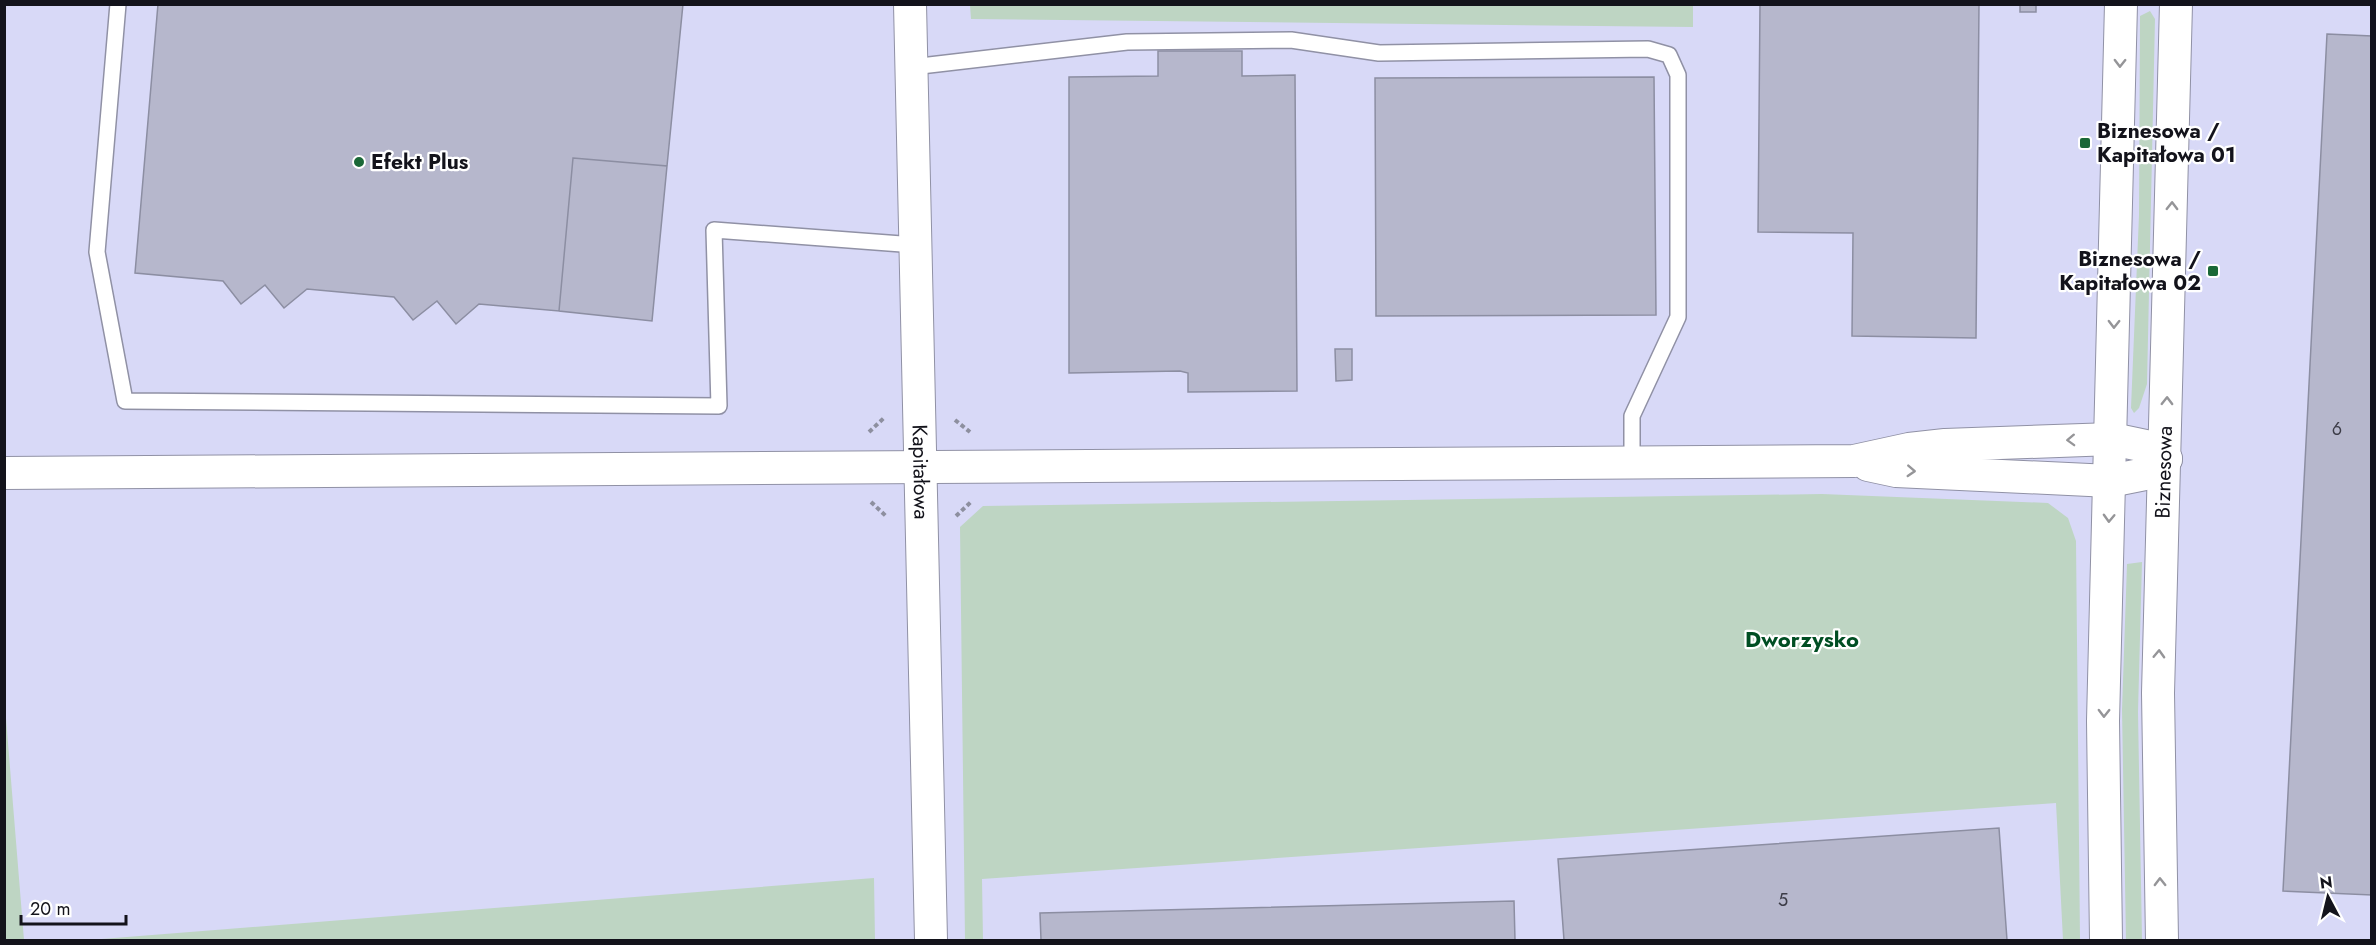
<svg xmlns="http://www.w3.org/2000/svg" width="2376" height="945" font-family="Jost,sans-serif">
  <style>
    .built { fill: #d8d9f7 }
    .green { fill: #bed5c3 }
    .building { fill: #b6b7cc; stroke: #8c8ea2; stroke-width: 1.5 }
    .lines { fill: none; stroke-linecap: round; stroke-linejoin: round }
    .lane-casing { stroke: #9091a5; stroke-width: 18 }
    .street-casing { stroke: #9091a5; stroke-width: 34 }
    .path { stroke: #8d8f9f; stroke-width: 4; stroke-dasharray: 4.5 3; stroke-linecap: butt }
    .lane { stroke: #fff; stroke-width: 15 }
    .street { stroke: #fff; stroke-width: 32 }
    .oneway { stroke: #959598 }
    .poi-dot { fill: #1a6837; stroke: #fff; stroke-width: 2 }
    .labels { text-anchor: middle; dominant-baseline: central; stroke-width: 4.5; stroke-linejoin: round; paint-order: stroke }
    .number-label { font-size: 18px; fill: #3c3c47 }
    .poi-label { font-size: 21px; font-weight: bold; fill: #13131b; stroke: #fff; text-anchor: start }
    .street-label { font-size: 21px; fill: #13131b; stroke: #fff }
    .neighbourhood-label { font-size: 22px; font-weight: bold; fill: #004e23; stroke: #fff }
  </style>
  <rect width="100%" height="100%" fill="#e5e7fd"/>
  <path class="built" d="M 5,5 L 2371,5 L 2371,940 L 5,940 Z"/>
  <path class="green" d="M 1693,4 L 1693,27 L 971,19 L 970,5 Z
    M 2150,11 L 2155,19 L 2147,384 L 2139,408 L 2134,413 L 2131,408 L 2139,215 L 2140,16 Z
    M 1822,494 L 2048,503 L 2068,518 L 2076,541 L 2080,940 L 2063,940 L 2056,803 L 982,879 L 983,940 L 965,940 L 960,527 L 983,506 Z
    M 2142,562 L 2138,712 L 2142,940 L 2126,940 L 2122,710 L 2127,564 Z
    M 5,706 L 24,940 L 5,940 Z
    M 874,878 L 875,940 L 89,940 Z"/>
  <path class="building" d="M 158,4 L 683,4 L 667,166 L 573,158 L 559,311 L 479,304 L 456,324 L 437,301 L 413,320 L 394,297 L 307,289 L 284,308 L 265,285 L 241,304 L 223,281 L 135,273 Z
    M 1760,4 L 1979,4 L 1976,338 L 1852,336 L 1853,233 L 1758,232 Z
    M 2020,4 L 2036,4 L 2036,12 L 2020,12 Z
    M 2327,34 L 2372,36 L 2372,895 L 2283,891 Z
    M 1158,51 L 1242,51 L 1242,76 L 1295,75 L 1297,391 L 1188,392 L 1188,373 L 1180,371 L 1069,373 L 1069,77 L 1158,76 Z
    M 1654,77 L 1656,315 L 1376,316 L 1375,78 Z
    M 573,158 L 667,166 L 652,321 L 559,311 Z
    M 1335,349 L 1352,349 L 1352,380 L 1336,381 Z
    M 1999,828 L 2007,940 L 1564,940 L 1558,859 Z
    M 1514,901 L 1515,940 L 1041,940 L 1040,913 Z"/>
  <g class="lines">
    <g class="lane-casing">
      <path id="lane" d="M 118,4 L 97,252 L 125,401 L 719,406 L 714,230 L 915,245
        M 912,67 L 1127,42 L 1291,40 L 1379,53 L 1648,49 L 1669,55 L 1678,75 L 1678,317 L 1632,416 L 1632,463"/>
    </g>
    <g class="street-casing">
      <g id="street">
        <path id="s1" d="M 910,4 L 931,940"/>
        <path d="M 1868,465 L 1896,471 L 2110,481 L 2150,473 L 2166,459"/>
        <path d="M 4,473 L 1854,461 L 1909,449 L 1945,445 L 2112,439 L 2150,447 L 2166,459"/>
        <path d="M 2106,940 L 2103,721 L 2121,4"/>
        <path id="s2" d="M 2162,940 L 2158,693 L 2176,4"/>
      </g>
    </g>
    <path class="path" d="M 955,420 L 970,432
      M 869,432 L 885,417
      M 871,502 L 887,517
      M 956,516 L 972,501"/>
    <use href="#lane" class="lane"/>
    <use href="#street" class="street"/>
  </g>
  <defs><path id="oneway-chevron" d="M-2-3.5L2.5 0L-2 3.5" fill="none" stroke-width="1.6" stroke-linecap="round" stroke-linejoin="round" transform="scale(1.5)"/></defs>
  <g class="oneway">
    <use href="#oneway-chevron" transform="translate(2120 63) rotate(91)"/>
    <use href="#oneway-chevron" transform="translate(2172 206) rotate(-89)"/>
    <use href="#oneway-chevron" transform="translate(2114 324) rotate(91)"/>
    <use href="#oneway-chevron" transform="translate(2167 401) rotate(-89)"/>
    <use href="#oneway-chevron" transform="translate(2071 440) rotate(178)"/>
    <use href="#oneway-chevron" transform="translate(1911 471) rotate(3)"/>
    <use href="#oneway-chevron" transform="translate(2109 518) rotate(92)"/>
    <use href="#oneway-chevron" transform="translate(2159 654) rotate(-88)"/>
    <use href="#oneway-chevron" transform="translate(2104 713) rotate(91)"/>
    <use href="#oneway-chevron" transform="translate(2160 882) rotate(-91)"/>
  </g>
  <g class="poi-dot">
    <rect x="2079" y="137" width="12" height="12" rx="3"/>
    <circle cx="359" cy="162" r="6"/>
    <rect x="2207" y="265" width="12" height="12" rx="3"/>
  </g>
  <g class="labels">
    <g class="number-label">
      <text x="2337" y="429">6</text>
      <text x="1783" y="900">5</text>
    </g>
    <g class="poi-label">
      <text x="2097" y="131">Biznesowa /<tspan x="2097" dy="24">Kapitałowa 01</tspan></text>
      <text x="371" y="162">Efekt Plus</text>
      <text x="2201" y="259" text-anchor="end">Biznesowa /<tspan x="2201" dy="24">Kapitałowa 02</tspan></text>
    </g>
    <g class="street-label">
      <text stroke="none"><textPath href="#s1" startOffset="468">Kapitałowa</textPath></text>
      <text stroke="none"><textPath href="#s2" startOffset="468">Biznesowa</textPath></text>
    </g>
    <g class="neighbourhood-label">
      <text x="1802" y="639">Dworzysko</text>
    </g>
  </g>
  <rect width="2376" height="945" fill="none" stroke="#13131b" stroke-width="12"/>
  <g transform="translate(2328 897) rotate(353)" stroke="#ffffff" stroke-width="4.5" paint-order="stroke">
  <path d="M0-4.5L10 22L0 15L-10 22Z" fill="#13131b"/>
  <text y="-9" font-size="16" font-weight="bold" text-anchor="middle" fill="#13131b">N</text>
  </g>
  <path d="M21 915v9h105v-9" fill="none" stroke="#13131b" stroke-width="3"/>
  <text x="30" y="915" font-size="18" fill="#13131b" stroke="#ffffff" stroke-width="4.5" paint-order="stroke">20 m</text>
</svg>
